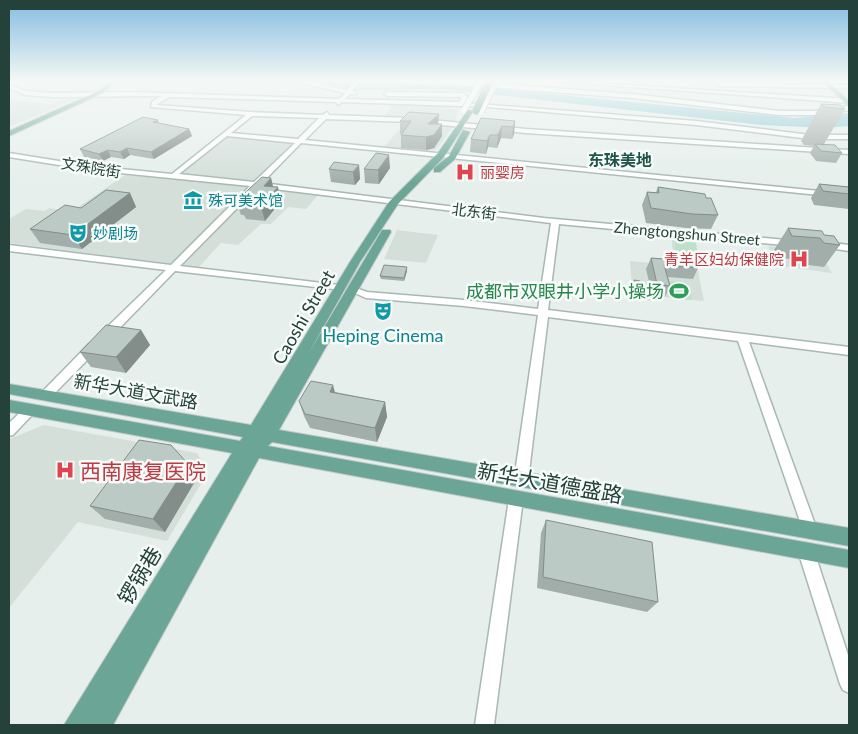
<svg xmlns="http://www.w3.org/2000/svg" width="858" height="734" font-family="Lato,'Noto Sans SC',sans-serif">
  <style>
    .built { fill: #d4dfda }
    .green { fill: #bfe0c8 }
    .water { fill: #8ec9d4 }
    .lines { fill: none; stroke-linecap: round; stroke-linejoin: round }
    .minor-casing { stroke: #a8b8b2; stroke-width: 3 }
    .major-casing { stroke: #c2cac8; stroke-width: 2 }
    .minor { fill: #fff; fill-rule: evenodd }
    .major { fill: #6aa596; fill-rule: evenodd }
    .minor-bridge-casing { stroke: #a8b8b2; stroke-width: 7; stroke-linecap: butt }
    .major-bridge-casing { stroke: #c2cac8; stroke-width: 8; stroke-linecap: butt }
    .minor-bridge { stroke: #fff; stroke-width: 5.5 }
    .major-bridge { stroke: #6aa596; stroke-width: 7 }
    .wall { fill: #a1aea9 }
    .shaded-wall { fill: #838d89 }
    .building { fill: #bbcac4; stroke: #838d89 }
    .labels { text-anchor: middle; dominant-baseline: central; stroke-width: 5; stroke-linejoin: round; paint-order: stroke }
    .far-street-label { font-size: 15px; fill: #24423a; stroke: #f7fbf9 }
    .far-health-label { font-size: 15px; fill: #be3a42; stroke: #f7fbf9; text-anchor: start }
    .far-culture-label { font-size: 15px; fill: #0d838f; stroke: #f7fbf9; text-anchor: start }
    .far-neighbourhood-label { font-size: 16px; font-weight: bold; fill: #1f5548; stroke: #f7fbf9 }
    .leisure-label { font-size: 18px; fill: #27864d; stroke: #f7fbf9; text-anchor: end }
    .street-label { font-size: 18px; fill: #24423a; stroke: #f7fbf9 }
    .culture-label { font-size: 18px; fill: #0d838f; stroke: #f7fbf9 }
    .near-health-label { font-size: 21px; fill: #be3a42; stroke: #f7fbf9; text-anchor: start }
    .near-street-label { font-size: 21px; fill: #24423a; stroke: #f7fbf9 }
  </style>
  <rect width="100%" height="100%" fill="#e6efeb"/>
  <path class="built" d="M 65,98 L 73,98 L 73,100 L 9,127 L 9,100 L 51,104 Z
    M 392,104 L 445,107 L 458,110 L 455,122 L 384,118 Z
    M 407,121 L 445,124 L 452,128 L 437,149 L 425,152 L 383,148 Z
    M 227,136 L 295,142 L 251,187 L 318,195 L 306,209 L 288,207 L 271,224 L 261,224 L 238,245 L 221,243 L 199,267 L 9,243 L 9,219 L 26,209 L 45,211 L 49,208 L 71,212 L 125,175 L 174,179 Z
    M 397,230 L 438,235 L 426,263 L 384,259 Z
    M 671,234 L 695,237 L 699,266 L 697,266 L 704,301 L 653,296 L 654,301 L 633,299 L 630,261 L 674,265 Z
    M 768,246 L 819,251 L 832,273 L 778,266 Z
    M 44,425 L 197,453 L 208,472 L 167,541 L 78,522 L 9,608 L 9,439 Z"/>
  <path class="green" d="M 675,241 L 696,243 L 699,264 L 676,260 Z
    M 670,281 L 687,283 L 692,300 L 671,298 L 667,283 Z"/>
  <path class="water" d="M 307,81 L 431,82 L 794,118 L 849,113 L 849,126 L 827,128 L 761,125 L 443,89 L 358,90 Z"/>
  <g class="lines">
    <g class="minor-casing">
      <path id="minor" d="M 115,81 L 135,81 L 117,84 Z
        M 292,81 L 300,81 L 347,90 L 356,81 L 361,81 L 352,91 L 356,92 L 356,94 L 350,94 L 345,99 L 459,102 L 462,97 L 461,97 L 387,96 L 384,94 L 387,92 L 462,93 L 468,97 L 465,103 L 696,121 L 810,135 L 849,135 L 849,139 L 810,139 L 696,125 L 488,107 L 342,102 L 338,105 L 336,102 L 169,97 L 156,105 L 251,112 L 323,115 L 327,112 L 329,115 L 410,118 L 526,129 L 849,150 L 849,154 L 526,133 L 410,122 L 326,119 L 305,140 L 849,194 L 849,198 L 301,143 L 262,183 L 544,218 L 797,241 L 798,243 L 794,246 L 559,224 L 548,310 L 849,347 L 849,355 L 749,342 L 817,530 L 815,535 L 810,537 L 805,535 L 803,530 L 738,341 L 548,317 L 528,480 L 526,484 L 521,486 L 516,484 L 514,480 L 538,315 L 464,306 L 366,298 L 348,290 L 353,287 L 367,292 L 464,300 L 538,309 L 551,223 L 258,187 L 180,266 L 339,285 L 344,288 L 342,290 L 175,271 L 109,339 L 105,340 L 100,336 L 101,333 L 166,270 L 9,251 L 9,245 L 171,265 L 250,186 L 90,170 L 9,157 L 9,153 L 90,166 L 172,174 L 246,115 L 151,107 L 152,102 L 161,96 L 52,97 L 25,95 L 9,88 L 9,85 L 26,91 L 52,93 L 132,92 L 339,99 L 345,93 ZM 252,116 L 319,118 L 298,139 L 231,133 ZM 227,136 L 295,143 L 254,182 L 179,174 Z
        M 363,81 L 473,82 L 632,94 L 779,111 L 816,111 L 849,106 L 849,110 L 816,115 L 779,115 L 632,98 L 473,86 L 365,82 Z
        M 561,81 L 849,99 L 849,103 L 563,82 Z
        M 719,83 L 849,85 L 849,88 L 717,86 Z
        M 825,242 L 849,245 L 849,251 L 822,247 L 821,245 Z
        M 93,343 L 98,347 L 97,350 L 49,399 L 41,399 L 39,396 L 41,393 L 89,344 Z
        M 30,405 L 34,407 L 36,410 L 34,413 L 13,435 L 9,436 L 9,423 L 26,407 Z
        M 516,493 L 521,494 L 523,499 L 494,725 L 475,725 L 509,499 L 511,494 Z
        M 806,543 L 811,546 L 814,551 L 849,658 L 849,693 L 843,690 L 840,684 L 798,551 L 801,546 Z"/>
    </g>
    <g class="major-casing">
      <path id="major" d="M 110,81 L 116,81 L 103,93 L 9,136 L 9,131 L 99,91 Z
        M 822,81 L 828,81 L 849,101 L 849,107 Z
        M 468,110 L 473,111 L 444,157 L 398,204 L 360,262 L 307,356 L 381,232 L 382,230 L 390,230 L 391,232 L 279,430 L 849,528 L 849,546 L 272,442 L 268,446 L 849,550 L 849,568 L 259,458 L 113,725 L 64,725 L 232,453 L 9,412 L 9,400 L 240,441 L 243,437 L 9,394 L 9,384 L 251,425 L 350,262 L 389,202 L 438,153 Z
        M 463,130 L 470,132 L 455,159 L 440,172 L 434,172 L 434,168 L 449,156 Z"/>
    </g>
    <use href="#minor" class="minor"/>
    <use href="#major" class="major"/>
    <g class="minor-bridge-casing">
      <path id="minor-bridge" d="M 464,110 L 481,81
        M 481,112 L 496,81"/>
    </g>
    <g class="major-bridge-casing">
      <path id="major-bridge" d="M 476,111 L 490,81"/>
    </g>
    <use href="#minor-bridge" class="minor-bridge"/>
    <use href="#major-bridge" class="major-bridge"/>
  </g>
  <path class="wall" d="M 821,104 L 845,109 L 824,144 L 842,153 L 836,163 L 816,161 L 810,153 L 814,146 L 804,145 L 801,141 Z
    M 409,112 L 438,124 L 442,136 L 434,148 L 426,150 L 401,148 L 401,135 L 402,134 L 400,134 L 400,121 Z
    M 481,118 L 515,121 L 514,134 L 512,139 L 501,138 L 497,148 L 488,147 L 486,154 L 470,152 L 471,139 Z
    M 158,120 L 159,123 L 189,129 L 192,136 L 154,159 L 130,155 L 124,159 L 111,157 L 103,161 L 84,157 L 80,149 Z
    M 359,165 L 360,179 L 355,185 L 331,182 L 329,169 Z
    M 390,168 L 379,184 L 365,183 L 364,169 Z
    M 271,178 L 273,187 L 281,201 L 265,221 L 246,219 L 244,215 L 241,215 L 236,201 Z
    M 819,184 L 849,187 L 849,209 L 814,205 L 811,198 Z
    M 658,187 L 706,198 L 718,215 L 711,229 L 686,228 L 646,223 L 642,205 L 647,192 L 656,192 Z
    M 130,193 L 136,207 L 82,249 L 40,243 L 30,229 L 81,208 Z
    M 788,228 L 824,235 L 840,245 L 824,267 L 808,265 L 805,260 L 778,258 L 774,250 Z
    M 675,256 L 698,268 L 693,279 L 668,277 L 670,286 L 665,297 L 652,295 L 646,269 L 651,258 L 674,260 Z
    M 407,271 L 404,281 L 381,279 L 380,276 Z
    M 634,280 L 642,294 L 641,298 L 634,297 L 632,284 Z
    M 141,330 L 150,345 L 126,373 L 91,367 L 80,352 Z
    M 335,392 L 385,402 L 387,417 L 377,442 L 310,428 L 304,416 L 299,401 Z
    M 197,478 L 165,532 L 105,519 L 90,506 Z
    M 546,520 L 658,602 L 647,612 L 537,588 L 541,533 Z"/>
  <path class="shaded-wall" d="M 439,114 L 438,127 L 428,124 Z
    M 515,121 L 514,134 L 512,139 L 513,127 Z
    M 442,124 L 442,136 L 434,148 L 426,150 L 426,137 Z
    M 502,126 L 501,138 L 497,148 L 498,135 Z
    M 189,129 L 192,136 L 154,159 L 151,152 Z
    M 490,135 L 488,147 L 486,154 L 487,141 Z
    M 127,148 L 130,155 L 124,159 L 120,152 Z
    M 108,150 L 111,157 L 103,161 L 99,154 Z
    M 389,155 L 390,168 L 379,184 L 378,170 Z
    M 359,165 L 360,179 L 355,185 L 353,172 Z
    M 271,178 L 274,191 L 278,187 L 281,201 L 265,221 L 261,207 L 264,186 Z
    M 130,193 L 136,207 L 82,249 L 73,235 Z
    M 407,267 L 407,271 L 404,281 L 404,278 Z
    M 141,330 L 150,345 L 126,373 L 116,357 Z
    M 333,385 L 337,400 L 330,392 Z
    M 385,402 L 387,417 L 377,442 L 375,428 Z
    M 188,464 L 197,478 L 165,532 L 153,519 Z"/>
  <path class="building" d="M 821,104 L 841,105 L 845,109 L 825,107 Z
    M 409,112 L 439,114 L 428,124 L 442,124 L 434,135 L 426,137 L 401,135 L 411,121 L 400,121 Z
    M 143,117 L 158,120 L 153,122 L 189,129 L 151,152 L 127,148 L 120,152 L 108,150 L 99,154 L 80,149 Z
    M 481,118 L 515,121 L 513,127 L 502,126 L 498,135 L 490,135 L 487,141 L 471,139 Z
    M 815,144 L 835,145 L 842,153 L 821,151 Z
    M 376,153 L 389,155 L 378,170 L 364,169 Z
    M 334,162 L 359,165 L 353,172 L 329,169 Z
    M 262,177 L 271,178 L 264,186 L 278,187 L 261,207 L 241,205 L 244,202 L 236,201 Z
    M 819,184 L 849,187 L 849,194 L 823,191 Z
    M 658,187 L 705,194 L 706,198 L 711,198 L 718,215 L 692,214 L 651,208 L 647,192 L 659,193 Z
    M 106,190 L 130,193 L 73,235 L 30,229 L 65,205 L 81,208 Z
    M 788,228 L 822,231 L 824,235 L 834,236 L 840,245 L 824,243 L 820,238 L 792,236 Z
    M 675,256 L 695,258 L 698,268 L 664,265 L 670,286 L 657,284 L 651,258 L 677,260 Z
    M 384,265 L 407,267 L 404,278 L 380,276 Z
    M 634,280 L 640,281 L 642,294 L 636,293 Z
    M 106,325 L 141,330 L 116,357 L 80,352 Z
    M 311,381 L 333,385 L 330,392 L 385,402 L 375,428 L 305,414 L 299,401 Z
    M 139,440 L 171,445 L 188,464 L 153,519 L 90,506 Z
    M 546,520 L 652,542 L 658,602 L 543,577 Z"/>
  <linearGradient id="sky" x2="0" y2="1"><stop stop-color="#84bce0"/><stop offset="0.44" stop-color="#f4f8f6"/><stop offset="1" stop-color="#f4f8f6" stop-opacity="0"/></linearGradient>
  <rect width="858" height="184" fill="url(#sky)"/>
  <defs>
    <g id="hospital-bare" transform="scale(1.5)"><path d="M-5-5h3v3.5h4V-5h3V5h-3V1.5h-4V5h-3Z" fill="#e0444e" stroke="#f7fbf9" stroke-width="2.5" paint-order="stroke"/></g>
    <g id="museum-bare" transform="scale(1.5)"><path d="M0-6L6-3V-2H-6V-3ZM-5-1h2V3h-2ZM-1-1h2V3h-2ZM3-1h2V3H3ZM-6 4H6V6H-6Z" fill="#0f9aa8" stroke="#f7fbf9" stroke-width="2.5" paint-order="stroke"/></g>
    <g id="theatre-bare" transform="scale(1.5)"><path d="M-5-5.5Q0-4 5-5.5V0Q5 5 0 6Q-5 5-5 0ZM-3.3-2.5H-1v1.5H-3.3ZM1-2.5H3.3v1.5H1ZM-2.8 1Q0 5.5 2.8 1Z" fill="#0f9aa8" stroke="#f7fbf9" stroke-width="2.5" paint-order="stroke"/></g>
    <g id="stadium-bare" transform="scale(1.5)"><path d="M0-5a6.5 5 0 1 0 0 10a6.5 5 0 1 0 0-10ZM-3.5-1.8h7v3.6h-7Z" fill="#2e9e5b" stroke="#f7fbf9" stroke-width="2.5" paint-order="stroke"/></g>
  </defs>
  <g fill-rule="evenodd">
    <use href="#hospital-bare" x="465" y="172"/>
    <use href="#museum-bare" x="193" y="200"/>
    <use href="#theatre-bare" x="78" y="233"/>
    <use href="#hospital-bare" x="799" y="259"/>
    <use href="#stadium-bare" x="679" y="291"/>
    <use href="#theatre-bare" x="383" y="311"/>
    <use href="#hospital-bare" x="65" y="470"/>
  </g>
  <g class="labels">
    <g class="far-street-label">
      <text transform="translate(91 167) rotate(9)">文殊院街</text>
      <text transform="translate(474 211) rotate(7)">北东街</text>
      <text transform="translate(687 233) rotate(5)">Zhengtongshun Street</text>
    </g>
    <g class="far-health-label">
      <text x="480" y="172">丽婴房</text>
      <text x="784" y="259" text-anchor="end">青羊区妇幼保健院</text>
    </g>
    <g class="far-culture-label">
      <text x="208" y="200">殊可美术馆</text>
      <text x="93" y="233">妙剧场</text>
    </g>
    <g class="far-neighbourhood-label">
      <text x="620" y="159">东珠美地</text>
    </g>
    <g class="leisure-label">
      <text x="664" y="291">成都市双眼井小学小操场</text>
    </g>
    <g class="street-label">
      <text transform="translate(303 317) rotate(-60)">Caoshi Street</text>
      <text transform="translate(136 391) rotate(10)">新华大道文武路</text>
    </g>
    <g class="culture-label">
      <text x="383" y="335">Heping Cinema</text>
    </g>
    <g class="near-health-label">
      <text x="80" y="470">西南康复医院</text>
    </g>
    <g class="near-street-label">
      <text transform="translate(550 482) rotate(10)">新华大道德盛路</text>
      <text transform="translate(139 575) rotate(-59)">锣锅巷</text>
    </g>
  </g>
  <rect width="858" height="734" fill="none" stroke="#24423a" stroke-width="20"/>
</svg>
